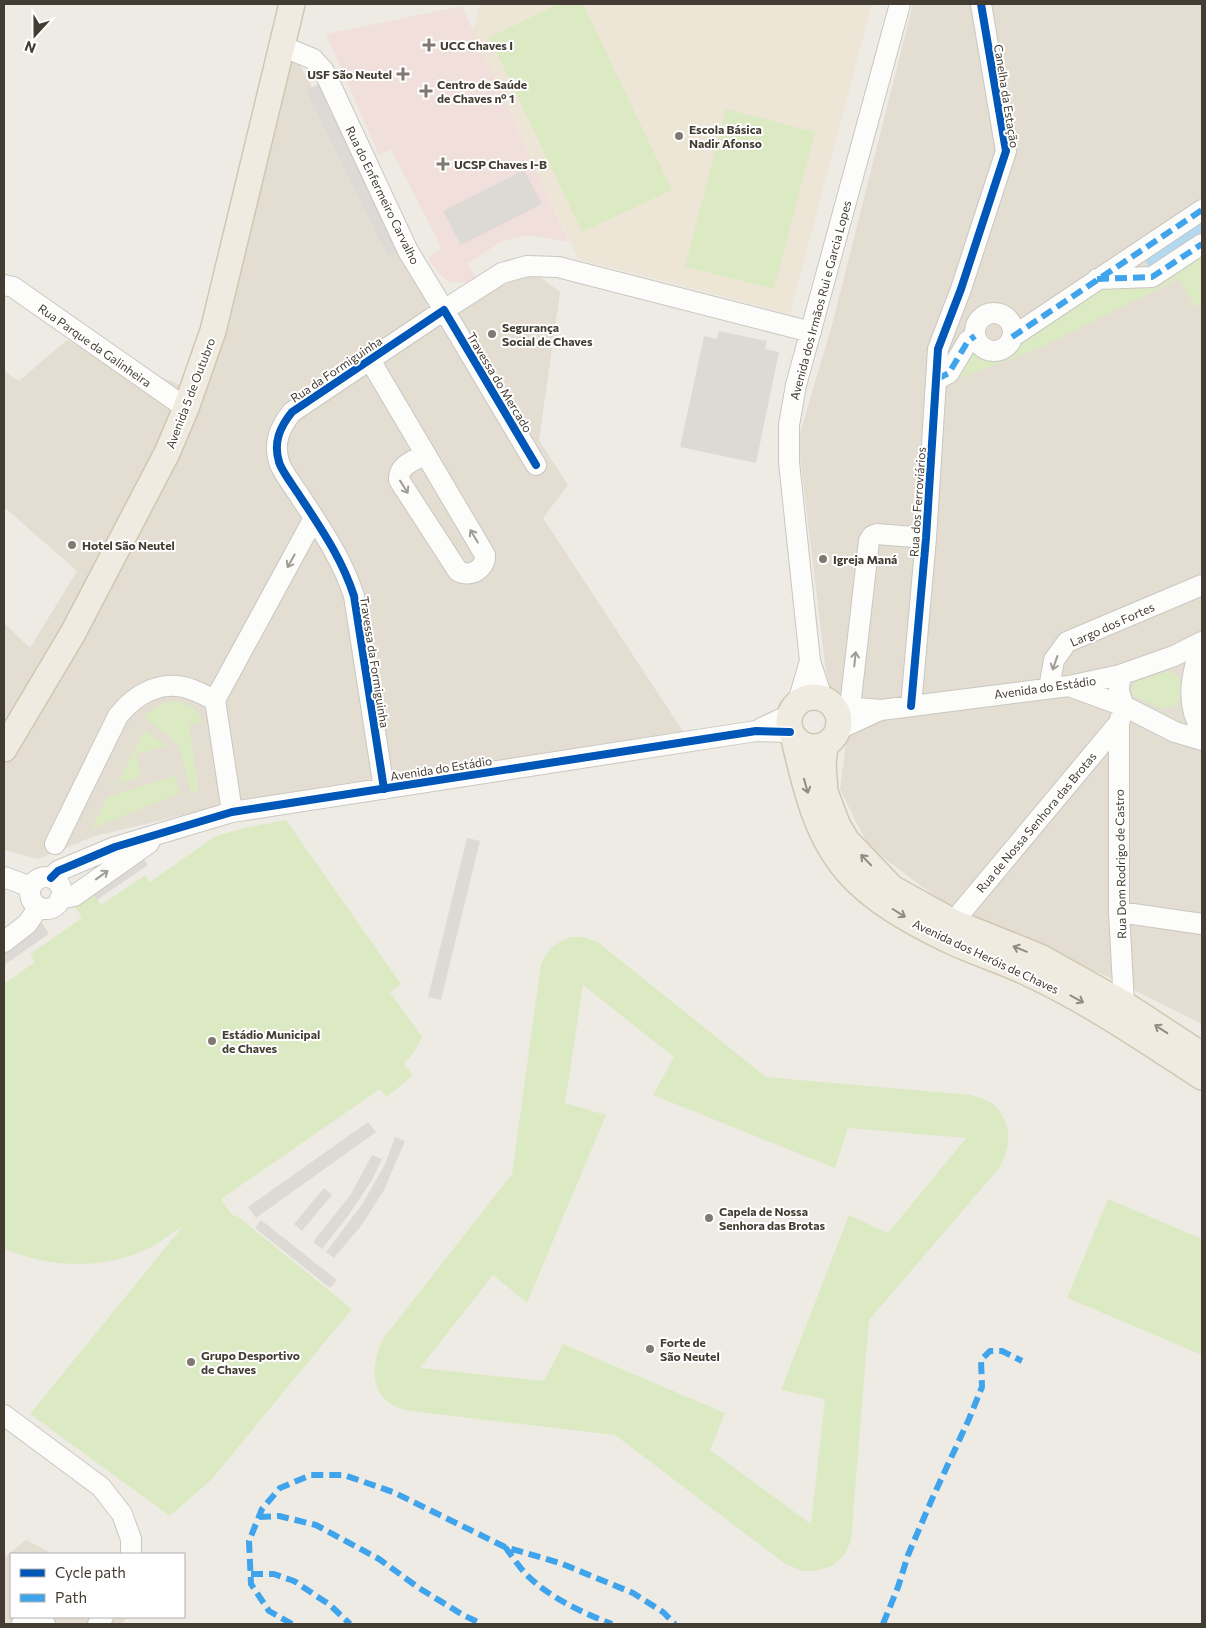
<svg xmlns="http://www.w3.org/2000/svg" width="1206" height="1628" font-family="Commissioner,sans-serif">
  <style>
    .residential { fill: #e3ddd2 }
    .education { fill: #ede6d6 }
    .medical { fill: #f1dfdb }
    .green { fill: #dceac3; fill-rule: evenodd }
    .parking { fill: #dddad5 }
    .water { fill: #b2d9f0 }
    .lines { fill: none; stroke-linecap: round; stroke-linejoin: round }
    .minor-casing { stroke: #cac7c1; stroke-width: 22 }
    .major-casing { stroke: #d1c7b1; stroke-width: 28 }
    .minor { stroke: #fcfcfb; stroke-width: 20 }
    .major { stroke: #f0ebe1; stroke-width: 25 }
    .quiet { stroke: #3fa4eb; stroke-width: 6; stroke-dasharray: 12 6; stroke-linecap: butt }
    .cycleway-casing { stroke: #fff; stroke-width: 11 }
    .cycleway { stroke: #0057b8; stroke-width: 8 }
    .oneway { stroke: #a09c96 }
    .oneway2 { stroke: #918b81 }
    .poi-dot { fill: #7f7971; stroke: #fff; stroke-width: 2 }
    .labels { text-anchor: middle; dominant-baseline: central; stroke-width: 4; stroke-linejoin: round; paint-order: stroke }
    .poi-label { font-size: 12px; font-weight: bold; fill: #433c32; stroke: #fff; text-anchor: start }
    .street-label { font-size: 12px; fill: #433c32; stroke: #fff }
  </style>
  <rect width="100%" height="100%" fill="#eeebe5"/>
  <path class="residential" d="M 913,4 L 1202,4 L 1202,1024 L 1104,975 L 955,911 L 868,846 L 840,789 L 846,744 L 826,672 L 798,440 L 832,325 Z
    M 279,26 L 431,309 L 536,274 L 560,292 L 539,440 L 568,485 L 543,518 L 686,736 L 396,775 L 250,799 L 95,836 L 38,859 L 4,850 L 4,623 L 30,648 L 77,571 L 4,507 L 4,371 L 19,381 L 67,340 L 186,387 Z
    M 26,1540 L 53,1554 L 11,1554 L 11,1617 L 127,1617 L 122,1624 L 4,1624 L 4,1558 Z"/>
  <path class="education" d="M 480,4 L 872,4 L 790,314 L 578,259 L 473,31 Z"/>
  <path class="medical" d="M 462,6 L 569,242 L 530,235 L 502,241 L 467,264 L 476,278 L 463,283 L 450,282 L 444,278 L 432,265 L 428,257 L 442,249 L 391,149 L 379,155 L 326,34 Z"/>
  <path class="green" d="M 559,4 L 583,4 L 672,190 L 582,232 L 489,37 Z
    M 726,109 L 815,132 L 774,289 L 685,267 Z
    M 1202,247 L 1202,303 L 1195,307 L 1179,279 L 1040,348 L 953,381 L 972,343 C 985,360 993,356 1011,349 L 1108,283 Z
    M 1168,671 L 1177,675 C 1184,686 1184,699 1172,707 L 1160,708 L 1134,696 L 1131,689 L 1135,682 Z
    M 174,701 C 191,704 195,708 204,722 L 189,724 L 199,791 L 191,793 L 179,747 L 167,735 L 143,717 L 161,704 Z
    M 145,730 L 167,746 L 136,754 L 141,777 L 117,784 Z
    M 175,776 L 181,793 L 91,829 L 108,796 Z
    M 286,820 L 401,984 L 390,992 L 422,1037 L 414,1052 L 404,1064 L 413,1075 L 387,1097 L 380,1089 L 221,1199 L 233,1216 L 236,1215 L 352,1309 L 211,1480 L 170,1516 L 30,1414 L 183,1226 C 174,1231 166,1238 157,1244 C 111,1270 51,1270 4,1248 L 4,984 L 35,962 L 30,954 L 82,918 L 74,905 L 92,893 L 101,905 L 145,875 L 150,882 L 214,837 L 243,828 Z
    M 571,937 L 584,937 L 599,943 L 766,1077 L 971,1095 C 976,1097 982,1098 987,1100 C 993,1103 998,1108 1001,1114 C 1013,1133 1009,1148 1000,1167 L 869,1320 L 851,1541 L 844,1555 L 832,1566 L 816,1571 L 802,1571 L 784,1563 L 615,1435 L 419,1412 C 413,1411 405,1410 399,1408 C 368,1396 372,1365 382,1340 L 512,1174 L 541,964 C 549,948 554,944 571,937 ZM 583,985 L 674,1057 L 653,1095 L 835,1168 L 848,1128 L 966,1138 L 888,1233 L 849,1215 L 781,1390 L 825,1399 L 811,1524 L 710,1450 L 725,1413 L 563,1344 L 544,1381 L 420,1368 L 493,1275 L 527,1303 L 606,1115 L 565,1103 Z
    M 1108,1199 L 1202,1239 L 1202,1355 L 1067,1298 Z"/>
  <path class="parking" d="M 321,83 L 402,250 L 388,257 L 306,90 Z
    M 524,170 L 542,204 L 461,245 L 443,211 Z
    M 719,331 L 767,341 L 765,349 L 779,352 L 756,463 L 680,447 L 704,336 L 717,339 Z
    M 467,838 L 480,841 L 441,1000 L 428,997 Z
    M 141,855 L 148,865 L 97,900 L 90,889 Z
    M 42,923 L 49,934 L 4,965 L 4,950 Z
    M 368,1122 L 376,1132 L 256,1218 L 248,1207 Z
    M 395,1137 L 405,1141 L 384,1190 L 361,1226 L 334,1258 L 326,1252 L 363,1203 L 385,1164 Z
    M 372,1155 L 382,1159 L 372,1180 L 348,1216 L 322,1249 L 313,1242 L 351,1194 Z
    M 324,1188 L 332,1195 L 302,1231 L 294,1224 Z
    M 261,1220 L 337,1280 L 330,1288 L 255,1228 Z"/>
  <path class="water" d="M 1202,222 L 1202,238 L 1152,271 L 1145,260 Z"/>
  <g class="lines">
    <g class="minor-casing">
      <path id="minor" d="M 282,46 L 313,59 L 324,71 L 408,251 L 444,310 L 502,273 L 527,266 L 558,267 L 811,332
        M 1097,279 L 1152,277 L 1202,244
        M 4,285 L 13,287 L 186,408
        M975 332a19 19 0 1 1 38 0a19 19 0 1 1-38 0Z
        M 1012,337 L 1202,210
        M 370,360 L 485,555 C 486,569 470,578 458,571 L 399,480 C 398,465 414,461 425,454
        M 937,379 L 949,373 L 968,341 L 975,336
        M 1202,642 C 1192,673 1184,702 1202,731
        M 1120,675 L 1119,692 L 1124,706 L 1119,723 L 1119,912 L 1124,1004
        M 1069,686 L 1124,706 L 1175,732 L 1202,740
        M 1049,688 L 1054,660 L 1067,642 L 1202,585
        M 822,698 L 810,661 L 789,462 L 789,425 L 796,385 L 900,4
        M 798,702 L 810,661
        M 834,706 L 881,710 L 1069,686 L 1120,675 L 1174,656 L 1202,642
        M 911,706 L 926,538 L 938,349 L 961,289 L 1006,151 L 981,4
        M 850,707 L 869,541 L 872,536 L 877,534 L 926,538
        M 760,729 L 789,715
        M 839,729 L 878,711
        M 384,789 L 354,596 C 342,559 322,530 301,498 C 295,488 282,472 279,462 C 273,442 280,427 292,412 L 444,310 L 536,465
        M 232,812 L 215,700 L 314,518
        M 55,844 L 118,716 C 136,693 164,678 193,690 C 201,693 208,697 215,700
        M 4,877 L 31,887
        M30 893a16 16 0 1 1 32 0a16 16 0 1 1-32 0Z
        M 51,878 L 58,871 L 115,847 L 232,812 L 756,731 L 790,732
        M 60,899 L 74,896 L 149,843
        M 1119,912 L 1202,924
        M 953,922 L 1119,723
        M 4,942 L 27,924 L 39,907
        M 4,1415 L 101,1487 L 122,1514 L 131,1539 L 131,1554
        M 22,1624 C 31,1619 37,1618 45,1624
        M 98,1624 L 103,1617"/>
    </g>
    <g class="major-casing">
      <path id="major" d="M789 722a25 25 0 1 1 50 0a25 25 0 1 1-50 0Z
        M 794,739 C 805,785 815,834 847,871 C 873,901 911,922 946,939 C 975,953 1006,962 1034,976 C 1093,1004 1148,1042 1202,1077
        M 825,745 L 823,764 L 825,792 L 837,824 L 847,841 L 892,888 L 953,922 L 1040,957 L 1124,1004 L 1202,1055
        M 4,749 L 73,633 L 167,453 L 186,408 L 213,331 L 292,4"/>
    </g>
    <use href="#minor" class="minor"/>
    <use href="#major" class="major"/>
    <path class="quiet" d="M 1097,279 L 1152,277 L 1202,244
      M 1012,337 L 1202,210
      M 937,379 L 949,373 L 968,341 L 975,336
      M 259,1517 L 279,1516 L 316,1525 L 379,1559 L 419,1588 L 463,1615 L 482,1624
      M 505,1547 C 512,1556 519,1567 527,1575 C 550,1598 583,1613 612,1624
      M 251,1574 L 274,1574 L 294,1581 L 330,1605 L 350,1624
      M 292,1624 L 269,1611 L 251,1584 L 249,1541 L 262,1509 L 280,1488 L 311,1475 L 344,1475 L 393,1492 L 505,1547 L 560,1563 L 633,1593 L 663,1612 L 675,1624
      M 883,1624 L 898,1587 L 908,1555 L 932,1499 L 969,1419 L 982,1387 L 981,1360 L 990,1351 L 1002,1351 L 1022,1361"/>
    <g class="cycleway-casing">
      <path id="cycleway" d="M 911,706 L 926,538 L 938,349 L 961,289 L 1006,151 L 981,4
        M 384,789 L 354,596 C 342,559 322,530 301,498 C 295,488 282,472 279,462 C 273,442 280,427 292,412 L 444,310 L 536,465
        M 51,878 L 58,871 L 115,847 L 232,812 L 756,731 L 790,732"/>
    </g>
    <use href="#cycleway" class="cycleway"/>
  </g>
  <defs><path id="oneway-shaft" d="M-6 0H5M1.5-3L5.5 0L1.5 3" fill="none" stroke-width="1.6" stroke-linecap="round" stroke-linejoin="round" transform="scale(1.25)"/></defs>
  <g class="oneway">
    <use href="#oneway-shaft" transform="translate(404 487) rotate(58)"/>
    <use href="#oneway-shaft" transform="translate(474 536) rotate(-121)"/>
    <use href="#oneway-shaft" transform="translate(291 561) rotate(119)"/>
    <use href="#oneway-shaft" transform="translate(855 659) rotate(-84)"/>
    <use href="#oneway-shaft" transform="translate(1055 663) rotate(109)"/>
    <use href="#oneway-shaft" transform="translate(102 875) rotate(-36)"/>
  </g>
  <g class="oneway2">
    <use href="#oneway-shaft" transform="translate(806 786) rotate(74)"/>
    <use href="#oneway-shaft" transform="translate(866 860) rotate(-134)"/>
    <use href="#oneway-shaft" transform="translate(899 913) rotate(32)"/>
    <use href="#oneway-shaft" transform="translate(1020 949) rotate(-158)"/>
    <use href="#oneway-shaft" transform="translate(1077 999) rotate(29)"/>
    <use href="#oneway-shaft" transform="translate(1161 1029) rotate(-147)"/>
  </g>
  <g class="poi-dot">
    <path d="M426.5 37.5h5v5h5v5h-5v5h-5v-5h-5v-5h5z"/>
    <path d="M400.5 66.5h5v5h5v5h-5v5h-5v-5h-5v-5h5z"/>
    <path d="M423.5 83.5h5v5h5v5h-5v5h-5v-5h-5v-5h5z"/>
    <circle cx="679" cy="136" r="5"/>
    <path d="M440.5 156.5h5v5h5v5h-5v5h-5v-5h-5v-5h5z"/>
    <circle cx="492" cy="334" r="5"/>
    <circle cx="72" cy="545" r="5"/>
    <circle cx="823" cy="559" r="5"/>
    <circle cx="212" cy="1041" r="5"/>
    <circle cx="709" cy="1218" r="5"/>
    <circle cx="650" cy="1349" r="5"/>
    <circle cx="191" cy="1362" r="5"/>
  </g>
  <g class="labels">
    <g class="poi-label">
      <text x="440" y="45">UCC Chaves I</text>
      <text x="392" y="74" text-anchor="end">USF São Neutel</text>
      <text x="437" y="84">Centro de Saúde<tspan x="437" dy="14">de Chaves nº 1</tspan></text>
      <text x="689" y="129">Escola Básica<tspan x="689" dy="14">Nadir Afonso</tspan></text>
      <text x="454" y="164">UCSP Chaves I-B</text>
      <text x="502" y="327">Segurança<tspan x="502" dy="14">Social de Chaves</tspan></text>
      <text x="82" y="545">Hotel São Neutel</text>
      <text x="833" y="559">Igreja Maná</text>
      <text x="222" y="1034">Estádio Municipal<tspan x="222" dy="14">de Chaves</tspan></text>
      <text x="719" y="1211">Capela de Nossa<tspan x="719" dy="14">Senhora das Brotas</tspan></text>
      <text x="660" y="1342">Forte de<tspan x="660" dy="14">São Neutel</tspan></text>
      <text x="201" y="1355">Grupo Desportivo<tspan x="201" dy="14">de Chaves</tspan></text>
    </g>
    <g class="street-label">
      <text transform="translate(1007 96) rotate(81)">Canelha da Estação</text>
      <text transform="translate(383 195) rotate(64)">Rua do Enfermeiro Carvalho</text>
      <text transform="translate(820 300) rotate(-75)">Avenida dos Irmãos Rui e Garcia Lopes</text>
      <text transform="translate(95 345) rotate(35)">Rua Parque da Galinheira</text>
      <text transform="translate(336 369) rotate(-34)">Rua da Formiguinha</text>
      <text transform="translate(500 382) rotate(59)">Travessa do Mercado</text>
      <text transform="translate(190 393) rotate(-69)">Avenida 5 de Outubro</text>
      <text transform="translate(917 502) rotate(-86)">Rua dos Ferroviários</text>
      <text transform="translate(1112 624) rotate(-24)">Largo dos Fortes</text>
      <text transform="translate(375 662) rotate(81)">Travessa da Formiguinha</text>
      <text transform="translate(1045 687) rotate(-8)">Avenida do Estádio</text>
      <text transform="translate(441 768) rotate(-9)">Avenida do Estádio</text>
      <text transform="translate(1036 822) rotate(-50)">Rua de Nossa Senhora das Brotas</text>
      <text transform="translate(1120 864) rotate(-91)">Rua Dom Rodrigo de Castro</text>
      <text transform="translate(986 956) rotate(25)">Avenida dos Heróis de Chaves</text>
    </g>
  </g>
  <rect width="1206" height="1628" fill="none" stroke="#433c32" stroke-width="10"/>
  <rect x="10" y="1553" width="175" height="65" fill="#ffffff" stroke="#b4b1ad"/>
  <rect x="20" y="1569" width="25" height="8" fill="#0057b8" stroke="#b4b1ad"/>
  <text x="55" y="1578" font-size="15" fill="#433c32">Cycle path</text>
  <rect x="20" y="1594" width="25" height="8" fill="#3fa4eb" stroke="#b4b1ad"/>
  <text x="55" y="1603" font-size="15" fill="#433c32">Path</text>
  <g transform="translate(35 35) rotate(201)" stroke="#ffffff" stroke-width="4" paint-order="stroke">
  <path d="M0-4L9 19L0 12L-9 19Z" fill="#433c32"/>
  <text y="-8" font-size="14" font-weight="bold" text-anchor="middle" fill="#433c32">N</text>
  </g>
</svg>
